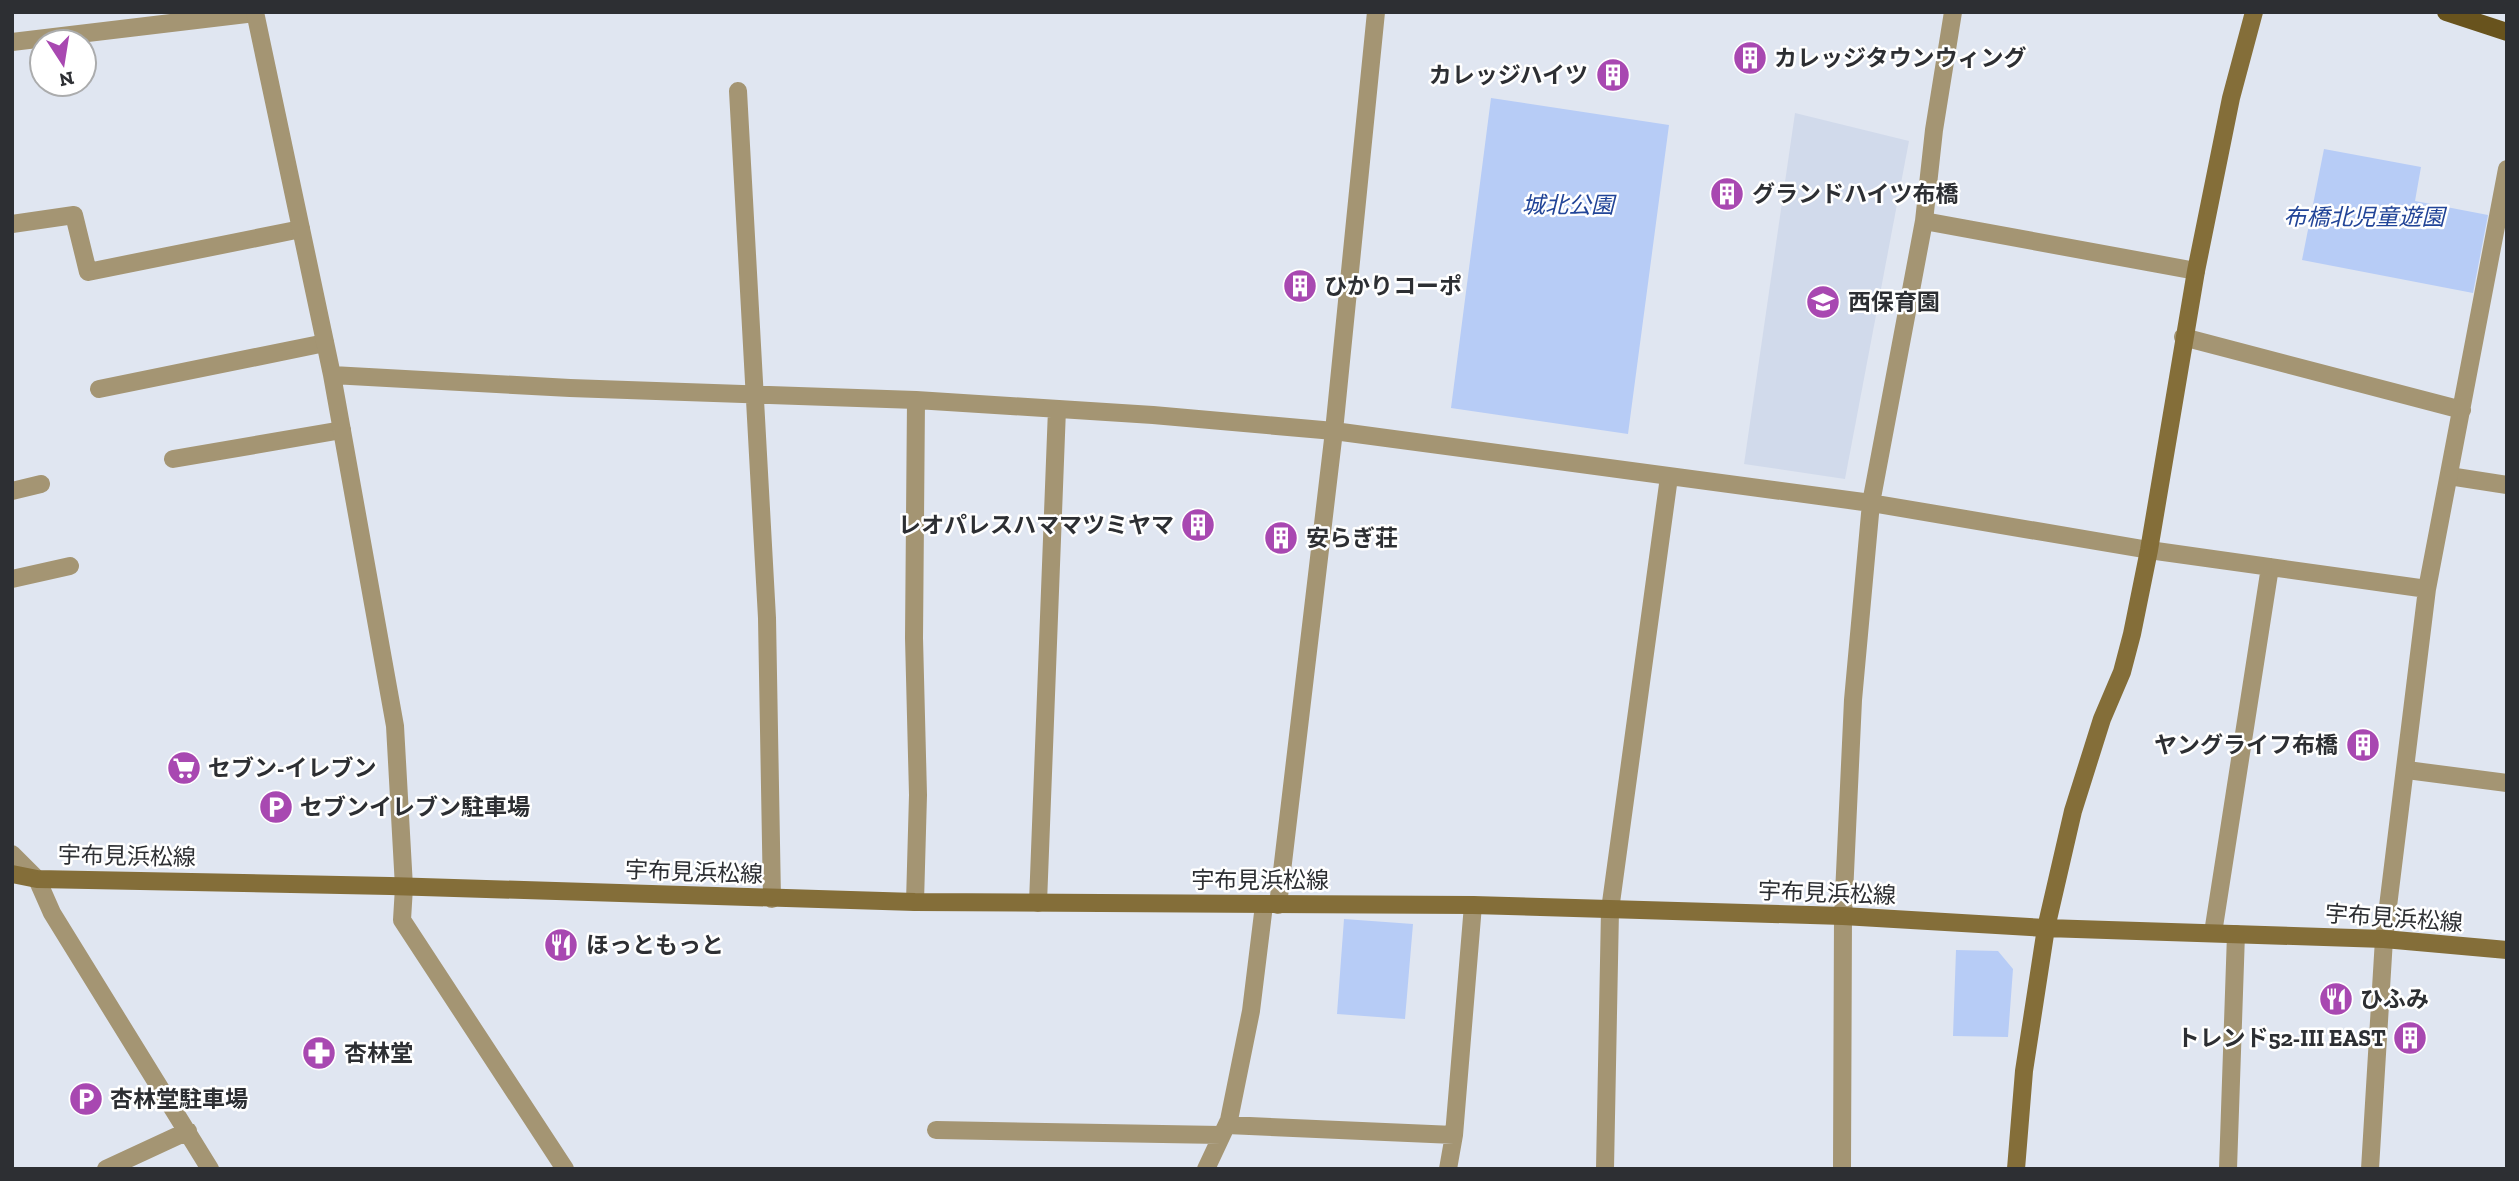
<svg xmlns="http://www.w3.org/2000/svg" width="2519" height="1181" font-family="'Zilla Slab','Noto Sans JP',serif">
  <style>
    .built { fill: #d1daeb }
    .green { fill: #b7ccf6 }
    .lines { fill: none; stroke-linecap: round; stroke-linejoin: round }
    .lane { stroke: #a49573; stroke-width: 18 }
    .street { stroke: #a49573; stroke-width: 18 }
    .secondary { stroke: #846e39; stroke-width: 18 }
    .primary { stroke: #68531d; stroke-width: 18 }
    .labels { text-anchor: middle; dominant-baseline: central; stroke-width: 5; stroke-linejoin: round; paint-order: stroke }
    .poi-label { font-size: 23px; font-weight: bold; fill: #2d2f33; stroke: #fff; text-anchor: start }
    .park-label { font-size: 23px; font-style: italic; fill: #224598; stroke: #fff }
    .street-label { font-size: 23px; fill: #2d2f33; stroke: #fff }
  </style>
  <rect width="100%" height="100%" fill="#e0e6f1"/>
  <path class="built" d="M 1795,113 L 1909,141 L 1845,479 L 1744,464 Z"/>
  <path class="green" d="M 1491,98 L 1669,125 L 1628,434 L 1451,408 Z
    M 2324,149 L 2421,167 L 2415,201 L 2488,215 L 2473,293 L 2302,260 Z
    M 1344,919 L 1413,924 L 1405,1019 L 1337,1014 Z
    M 1956,950 L 1998,951 L 2013,969 L 2008,1037 L 1953,1036 Z"/>
  <g class="lines">
    <path class="lane" d="M 12,42 L 255,13
      M 12,224 L 74,215 L 88,272 L 301,229
      M 99,389 L 325,343
      M 173,459 L 342,430
      M 2449,476 L 2507,485
      M 12,491 L 41,484
      M 12,579 L 70,566
      M 2407,770 L 2507,783"/>
    <path class="street" d="M 255,12 L 332,375 L 395,726 L 404,887 L 402,920 L 565,1169
      M 738,91 L 767,618 L 772,899
      M 1924,221 L 2196,271
      M 2183,337 L 2462,410
      M 332,375 L 570,388 L 916,400 L 1153,415 L 1334,431 L 1871,503 L 2149,550 L 2427,589
      M 12,854 L 37,879 L 52,913 L 210,1169
      M 915,902 L 918,795 L 914,638 L 916,400
      M 1038,903 L 1057,409
      M 1278,905 L 1334,431 L 1376,12
      M 2213,933 L 2270,567
      M 1227,1125 L 1454,1135
      M 936,1130 L 1221,1135
      M 106,1169 L 188,1131
      M 1206,1169 L 1229,1120 L 1251,1011 L 1264,905
      M 1448,1169 L 1454,1135 L 1473,905
      M 1605,1169 L 1610,910 L 1669,477
      M 1842,1169 L 1843,916 L 1853,700 L 1871,503 L 1924,221 L 1934,130 L 1953,12
      M 2228,1169 L 2236,934
      M 2370,1169 L 2384,939 L 2427,589 L 2507,169"/>
    <path class="secondary" d="M 12,874 L 37,879 L 390,886 L 915,902 L 1473,905 L 1843,916 L 2046,928 L 2384,939 L 2507,950
      M 2016,1169 L 2024,1071 L 2046,928 L 2073,811 L 2102,719 L 2122,672 L 2132,634 L 2149,550 L 2196,271 L 2231,98 L 2254,12"/>
    <path class="primary" d="M 2446,12 L 2507,32"/>
  </g>
  <defs>
    <g id="building-disc" transform="scale(1.75)"><circle r="9.5" fill="#a848b1" stroke="#fff"/><path d="M-4-6H4V6H1V3H-1V6H-4ZM-2.5-4.3h1.7v1.8h-1.7ZM.8-4.3h1.7v1.8H.8ZM-2.5-1h1.7V.8h-1.7ZM.8-1h1.7V.8H.8Z" fill="#fff"/></g>
    <g id="school-disc" transform="scale(1.75)"><circle r="9.5" fill="#a848b1" stroke="#fff"/><path d="M0-5L7-2L0 1L-7-2ZM-4 1L0 2.5L4 1V4Q0 6-4 4Z" fill="#fff"/></g>
    <g id="supermarket-disc" transform="scale(1.75)"><circle r="9.5" fill="#a848b1" stroke="#fff"/><path d="M-6-5.5h2.5l.6 2H6L4.5 2H-2.5L-4.4-4H-6ZM-1.5 3.2a1.3 1.3 0 1 0 .1 0ZM3 3.2a1.3 1.3 0 1 0 .1 0Z" fill="#fff"/></g>
    <g id="parking-disc" transform="scale(1.75)"><circle r="9.5" fill="#a848b1" stroke="#fff"/><path d="M-3.5-5.5H1a3.5 3.5 0 0 1 0 7H-1V5.5H-3.5ZM-1-3.4V-.6H.8a1.4 1.4 0 0 0 0-2.8Z" fill="#fff"/></g>
    <g id="restaurant-disc" transform="scale(1.75)"><circle r="9.5" fill="#a848b1" stroke="#fff"/><path d="M-5-6h1v4h1v-4h1v4h1v-4h1v5L-1.5 .5V6h-2V.5L-5-1ZM5-6V6H3V1.5H1.5Q1.5-4 5-6Z" fill="#fff"/></g>
    <g id="pharmacy-disc" transform="scale(1.75)"><circle r="9.5" fill="#a848b1" stroke="#fff"/><path d="M-2-6h4v4h4v4h-4v4h-4v-4h-4v-4h4Z" fill="#fff"/></g>
  </defs>
  <g fill-rule="evenodd">
    <use href="#building-disc" x="1750" y="58"/>
    <use href="#building-disc" x="1613" y="75"/>
    <use href="#building-disc" x="1727" y="194"/>
    <use href="#building-disc" x="1300" y="286"/>
    <use href="#school-disc" x="1823" y="302"/>
    <use href="#building-disc" x="1198" y="525"/>
    <use href="#building-disc" x="1281" y="538"/>
    <use href="#building-disc" x="2363" y="745"/>
    <use href="#supermarket-disc" x="184" y="768"/>
    <use href="#parking-disc" x="276" y="807"/>
    <use href="#restaurant-disc" x="561" y="945"/>
    <use href="#restaurant-disc" x="2336" y="999"/>
    <use href="#building-disc" x="2410" y="1038"/>
    <use href="#pharmacy-disc" x="319" y="1053"/>
    <use href="#parking-disc" x="86" y="1099"/>
  </g>
  <g class="labels">
    <g class="poi-label">
      <text x="1774" y="58">カレッジタウンウィング</text>
      <text x="1588" y="75" text-anchor="end">カレッジハイツ</text>
      <text x="1752" y="194">グランドハイツ布橋</text>
      <text x="1324" y="286">ひかりコーポ</text>
      <text x="1848" y="302">西保育園</text>
      <text x="1174" y="525" text-anchor="end">レオパレスハママツミヤマ</text>
      <text x="1306" y="538">安らぎ荘</text>
      <text x="2338" y="745" text-anchor="end">ヤングライフ布橋</text>
      <text x="208" y="768">セブン-イレブン</text>
      <text x="300" y="807">セブンイレブン駐車場</text>
      <text x="586" y="945">ほっともっと</text>
      <text x="2360" y="999">ひふみ</text>
      <text x="2386" y="1038" text-anchor="end">トレンド52-III EAST</text>
      <text x="344" y="1053">杏林堂</text>
      <text x="110" y="1099">杏林堂駐車場</text>
    </g>
    <g class="park-label">
      <text x="1568" y="205">城北公園</text>
      <text x="2364" y="217">布橋北児童遊園</text>
    </g>
    <g class="street-label">
      <text transform="translate(127 856) rotate(1)">宇布見浜松線</text>
      <text transform="translate(694 872) rotate(2)">宇布見浜松線</text>
      <text x="1260" y="880">宇布見浜松線</text>
      <text transform="translate(1827 893) rotate(2)">宇布見浜松線</text>
      <text transform="translate(2394 918) rotate(4)">宇布見浜松線</text>
    </g>
  </g>
  <rect width="2519" height="1181" fill="none" stroke="#2d2f33" stroke-width="28"/>
  <g transform="translate(63 63) rotate(168)"><circle r="33" fill="#ffffff" stroke="#abacad" stroke-width="2"/>
  <path d="M0-5L12 26L0 18L-12 26Z" fill="#a848b1"/>
  <text y="-10" font-size="19" font-weight="bold" text-anchor="middle" fill="#2d2f33">N</text>
  </g>
</svg>
